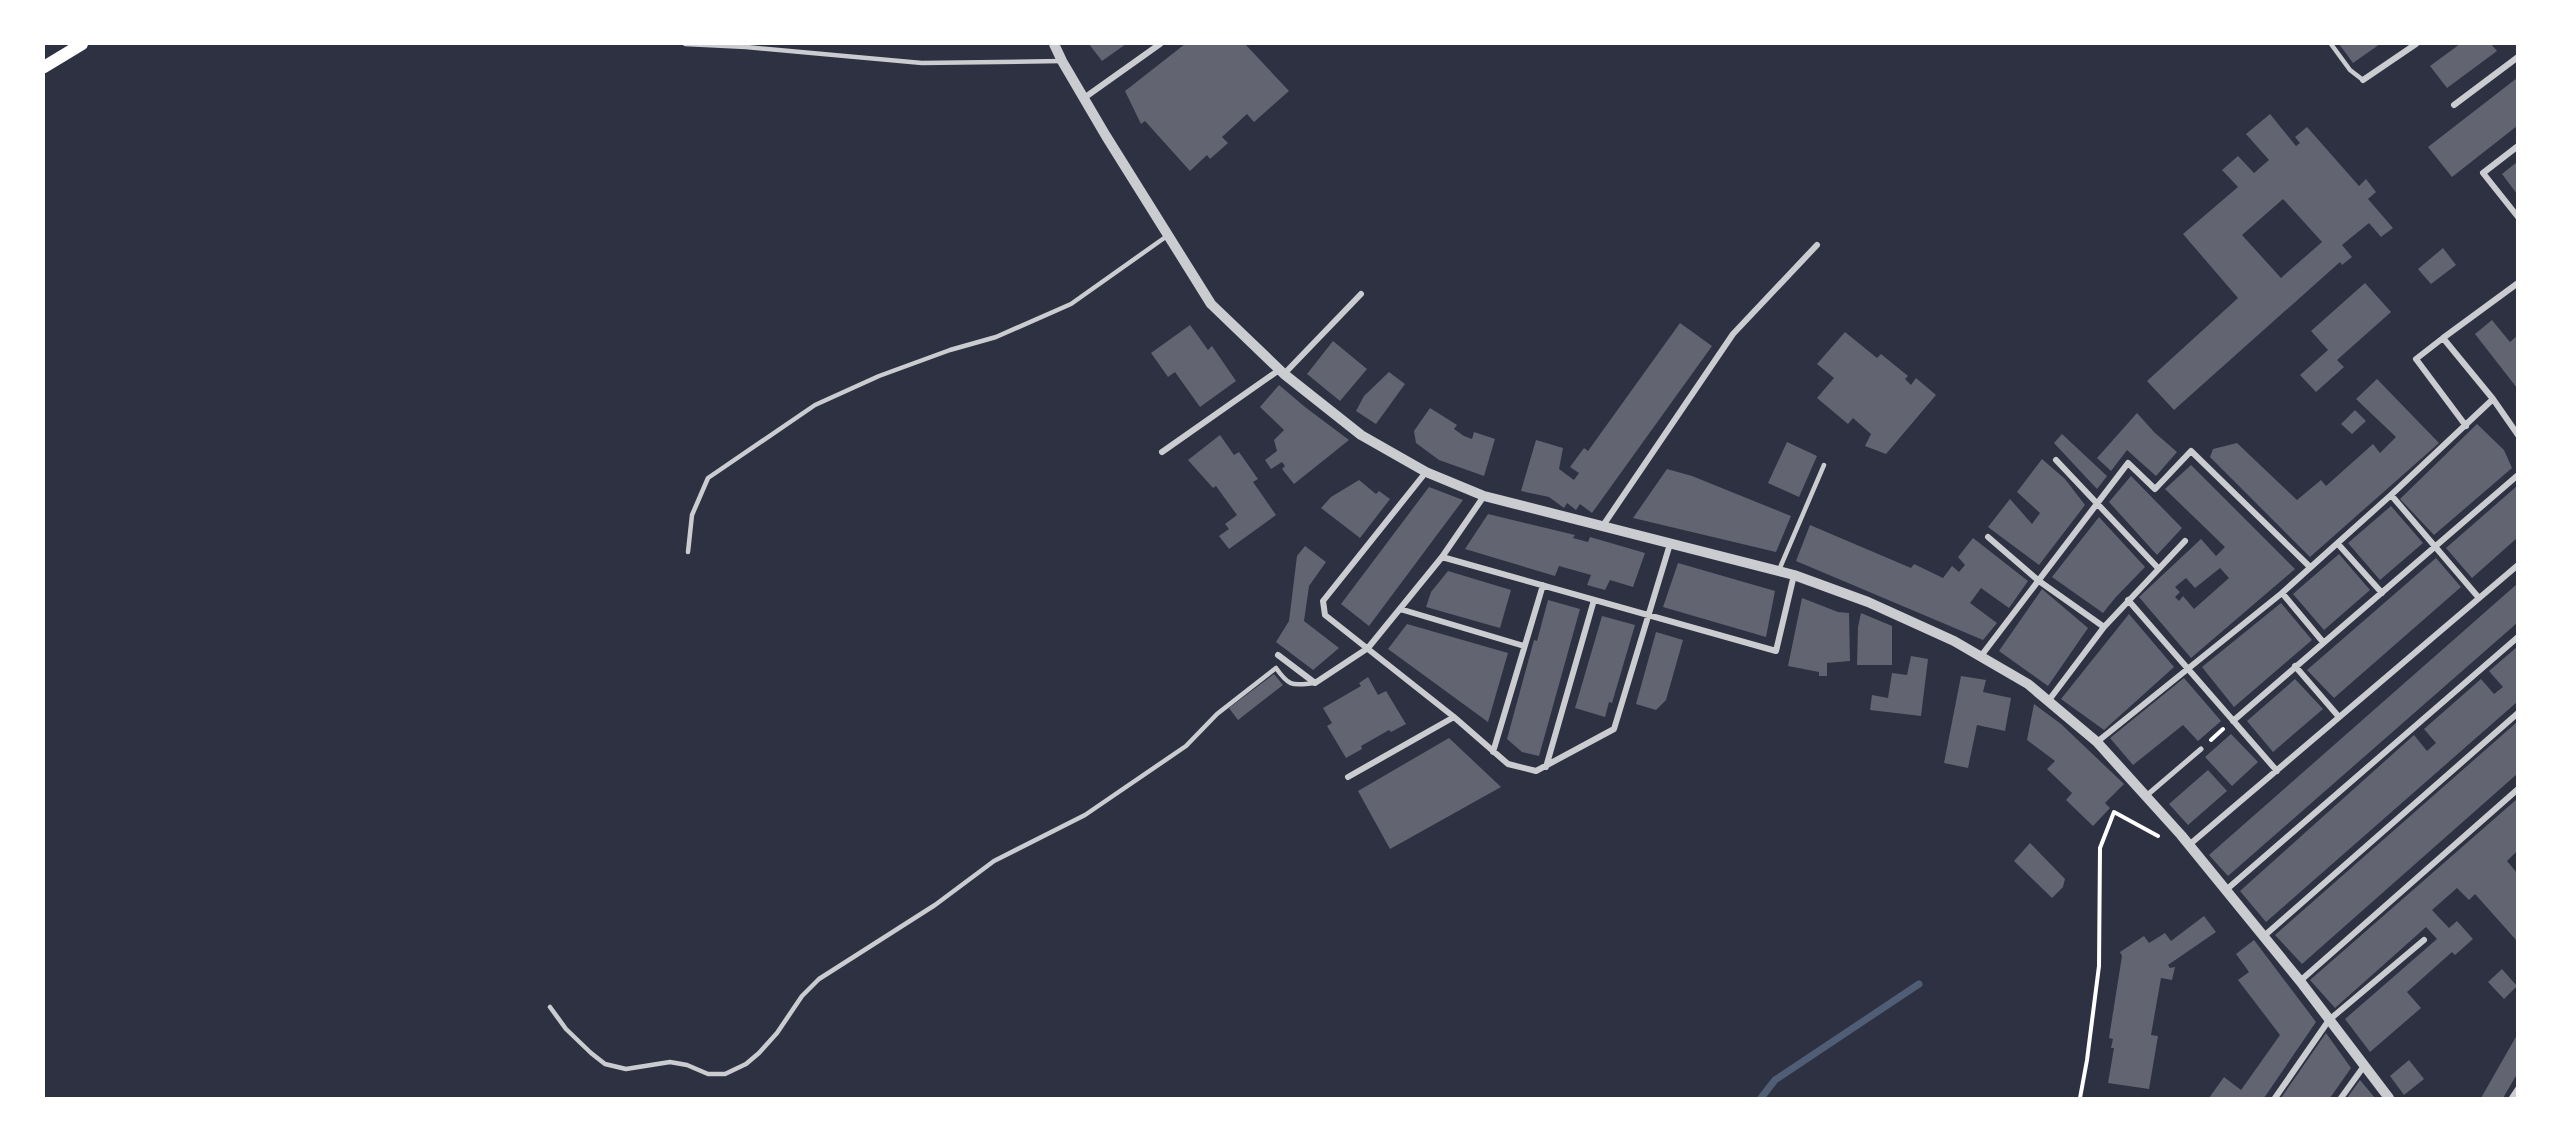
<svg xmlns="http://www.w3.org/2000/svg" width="2561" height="1142" font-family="'Varela Round',sans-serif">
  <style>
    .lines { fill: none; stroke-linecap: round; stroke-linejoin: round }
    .stream { stroke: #4f5d75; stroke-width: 7 }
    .building { fill: #626471; fill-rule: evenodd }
    .path { stroke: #fff; stroke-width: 4 }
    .service { stroke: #caccd0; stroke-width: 4.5 }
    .pedestrian { stroke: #caccd0; stroke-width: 5 }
    .minor { stroke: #caccd0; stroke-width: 6 }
    .tertiary { stroke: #caccd0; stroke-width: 10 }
    .secondary { stroke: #fff; stroke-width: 12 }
  </style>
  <rect width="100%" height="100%" fill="#2d3142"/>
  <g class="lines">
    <path class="stream" d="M 1761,1098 L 1775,1080 L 1919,984"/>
  </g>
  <path class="building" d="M 1089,44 L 1126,44 L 1102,61 Z
    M 1185,44 L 1245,44 L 1289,91 L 1254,122 L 1247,114 L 1222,137 L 1228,143 L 1210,159 L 1207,155 L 1190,171 L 1145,121 L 1141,124 L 1125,91 Z
    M 2339,44 L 2380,44 L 2353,63 Z
    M 2460,44 L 2491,44 L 2497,51 L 2447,88 L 2430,66 Z
    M 2517,78 L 2517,126 L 2452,177 L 2428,147 Z
    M 2270,114 L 2296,146 L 2300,143 L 2295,137 L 2307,127 L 2359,186 L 2366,179 L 2376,192 L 2368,199 L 2393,228 L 2381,237 L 2369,223 L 2342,245 L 2352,257 L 2342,265 L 2340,262 L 2174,410 L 2147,381 L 2238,298 L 2183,234 L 2238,187 L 2222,170 L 2238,156 L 2254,173 L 2269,160 L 2246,134 ZM 2283,199 L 2322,242 L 2281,278 L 2242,235 Z
    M 2517,162 L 2517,194 L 2502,174 Z
    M 2443,248 L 2456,265 L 2431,284 L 2418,269 Z
    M 2365,283 L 2391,312 L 2337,360 L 2344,367 L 2316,392 L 2300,375 L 2328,350 L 2311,331 Z
    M 2492,320 L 2510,342 L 2517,336 L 2517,388 L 2475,334 Z
    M 1680,323 L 1712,346 L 1592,513 L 1580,504 L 1576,510 L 1567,503 L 1564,508 L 1549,497 L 1521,491 L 1536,440 L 1563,448 L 1559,469 L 1574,480 L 1579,473 L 1570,467 L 1584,448 L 1588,451 Z
    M 1190,325 L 1208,350 L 1212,346 L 1236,381 L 1200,407 L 1175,372 L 1168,377 L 1151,353 Z
    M 1845,332 L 1877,358 L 1881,354 L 1908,376 L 1905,379 L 1911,385 L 1916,378 L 1936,395 L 1886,454 L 1865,446 L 1871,434 L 1853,418 L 1848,424 L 1817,398 L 1834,378 L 1817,364 Z
    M 1333,341 L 1367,369 L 1340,401 L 1307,374 Z
    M 1389,372 L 1405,384 L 1376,424 L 1356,411 L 1364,396 Z
    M 2377,379 L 2439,443 L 2310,557 L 2210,457 L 2213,449 L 2237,443 L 2297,500 L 2321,480 L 2326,486 L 2373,444 L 2380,453 L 2396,437 L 2356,399 Z
    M 1279,385 L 1305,407 L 1349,440 L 1294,484 L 1282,469 L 1285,466 L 1282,462 L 1271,469 L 1265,460 L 1277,451 L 1274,440 L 1284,430 L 1260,407 Z
    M 1430,408 L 1457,425 L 1454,429 L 1464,436 L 1472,439 L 1474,432 L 1495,439 L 1484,476 L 1439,460 L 1416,443 L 1414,431 Z
    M 2355,410 L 2366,421 L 2352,434 L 2341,424 Z
    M 2137,413 L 2154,432 L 2177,452 L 2156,476 L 2127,450 L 2111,471 L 2097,458 Z
    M 2477,424 L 2504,450 L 2512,468 L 2434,535 L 2400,499 Z
    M 2062,434 L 2107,476 L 2097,489 L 2054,443 Z
    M 1220,435 L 1234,455 L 1239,452 L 1258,479 L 1253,482 L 1276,515 L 1229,549 L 1219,536 L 1229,529 L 1225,524 L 1237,515 L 1216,486 L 1213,488 L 1188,460 Z
    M 1787,442 L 1817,456 L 1799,497 L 1768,483 Z
    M 2042,459 L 2065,479 L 2085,505 L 2039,565 L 1988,527 L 2010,499 L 2032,524 L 2040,513 L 2017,492 Z
    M 2191,465 L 2295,569 L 2191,658 L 2139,597 L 2201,539 L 2216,556 L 2225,547 L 2165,489 ZM 2220,568 L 2229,578 L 2194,609 L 2183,596 L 2179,601 L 2175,597 L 2180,592 L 2175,587 L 2186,578 L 2195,588 Z
    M 1667,469 L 1692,476 L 1791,516 L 1776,552 L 1633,518 Z
    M 2131,476 L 2182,528 L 2157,555 L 2109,502 Z
    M 1359,480 L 1376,494 L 1379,491 L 1390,499 L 1360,538 L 1321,508 L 1331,497 Z
    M 2517,486 L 2517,538 L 2472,578 L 2446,548 Z
    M 1429,487 L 1463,500 L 1369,626 L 1341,604 Z
    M 2391,506 L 2423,543 L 2380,580 L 2348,543 Z
    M 1488,514 L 1575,535 L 1573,538 L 1588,542 L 1590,537 L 1645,553 L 1633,587 L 1610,580 L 1605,590 L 1587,585 L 1591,575 L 1559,566 L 1555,576 L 1465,549 Z
    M 2099,517 L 2145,567 L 2115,598 L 2103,613 L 2052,577 Z
    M 1810,525 L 1911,568 L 1914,564 L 1943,578 L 1952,566 L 1959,572 L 1965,565 L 1958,557 L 1973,538 L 2028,581 L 2009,608 L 1981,588 L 1970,603 L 1997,623 L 1983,640 L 1796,561 Z
    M 1305,546 L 1326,562 L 1309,586 L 1304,621 L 1339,648 L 1313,670 L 1276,642 L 1289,621 L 1297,556 Z
    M 2339,554 L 2370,590 L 2324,630 L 2293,594 Z
    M 2436,558 L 2461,587 L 2334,698 L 2307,670 Z
    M 1678,563 L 1775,591 L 1766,637 L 1663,607 Z
    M 1448,571 L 1511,590 L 1500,628 L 1426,607 L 1431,592 Z
    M 2517,584 L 2517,623 L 2228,876 L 2209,855 Z
    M 2042,589 L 2088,628 L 2048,686 L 1999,651 Z
    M 1802,598 L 1838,612 L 1849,613 L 1850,661 L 1827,663 L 1827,676 L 1819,676 L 1819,672 L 1788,666 Z
    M 1548,600 L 1580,609 L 1539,756 L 1522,752 L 1507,739 L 1534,640 L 1537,641 Z
    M 2281,603 L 2312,640 L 2234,707 L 2202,667 Z
    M 1861,613 L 1892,626 L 1892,665 L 1857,665 L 1858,627 Z
    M 2129,614 L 2174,667 L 2104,730 L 2061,699 Z
    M 1602,616 L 1635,625 L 1612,703 L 1609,702 L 1605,717 L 1575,708 Z
    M 1407,624 L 1508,653 L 1488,722 L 1388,649 Z
    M 1656,632 L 1683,640 L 1666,700 L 1656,710 L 1636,704 Z
    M 2517,647 L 2517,702 L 2266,922 L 2240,891 L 2414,735 L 2427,751 L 2436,743 L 2424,729 L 2481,679 L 2494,694 L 2503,687 L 2489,671 Z
    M 1911,656 L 1928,659 L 1921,716 L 1870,710 L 1872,695 L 1888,698 L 1892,673 L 1907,675 Z
    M 1274,674 L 1283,685 L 1238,720 L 1229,708 Z
    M 1961,676 L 1986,680 L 1983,692 L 2011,698 L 2005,731 L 1977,725 L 1968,768 L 1944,763 Z
    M 1368,677 L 1378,695 L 1386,691 L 1406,724 L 1391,732 L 1389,730 L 1361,746 L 1362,749 L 1346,758 L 1327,726 L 1332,723 L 1323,708 L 1361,686 L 1359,683 Z
    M 2184,678 L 2221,721 L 2198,741 L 2183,725 L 2133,765 L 2110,738 Z
    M 2295,679 L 2323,709 L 2273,752 L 2247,721 Z
    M 2034,704 L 2061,724 L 2124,784 L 2105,803 L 2110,808 L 2093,826 L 2066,800 L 2072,793 L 2047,769 L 2055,761 L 2027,740 Z
    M 2517,722 L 2517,774 L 2302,964 L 2275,935 Z
    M 2231,734 L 2258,762 L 2232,786 L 2205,757 Z
    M 1449,738 L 1501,787 L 1390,849 L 1358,791 Z
    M 2208,770 L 2227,791 L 2188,825 L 2169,804 Z
    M 2517,799 L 2517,851 L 2507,861 L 2517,873 L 2517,941 L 2475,894 L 2469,900 L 2457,888 L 2432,910 L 2449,928 L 2457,921 L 2473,939 L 2455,955 L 2452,952 L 2407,992 L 2421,1008 L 2370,1052 L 2345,1019 L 2437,939 L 2426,927 L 2335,1008 L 2310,980 Z
    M 2030,843 L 2065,879 L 2063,887 L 2052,898 L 2014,861 Z
    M 2204,916 L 2216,932 L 2168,965 L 2170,968 L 2175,967 L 2172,980 L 2161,978 L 2151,1035 L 2158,1036 L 2149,1089 L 2108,1083 L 2114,1048 L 2111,1048 L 2113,1039 L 2109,1038 L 2122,956 L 2120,952 L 2144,936 L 2149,943 L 2165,933 L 2171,941 Z
    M 2254,940 L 2316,1022 L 2264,1098 L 2209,1098 L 2224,1077 L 2241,1090 L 2280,1035 L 2238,980 L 2249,972 L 2236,954 Z
    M 2502,969 L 2517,986 L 2504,999 L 2488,982 Z
    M 2326,1033 L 2351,1068 L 2330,1098 L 2281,1098 Z
    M 2517,1035 L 2517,1074 L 2503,1098 L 2481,1098 Z
    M 2409,1060 L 2424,1079 L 2404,1095 L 2390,1076 Z
    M 2360,1080 L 2375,1098 L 2347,1098 Z"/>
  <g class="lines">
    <path class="path" d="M 2211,740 L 2223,729
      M 2080,1098 L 2087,1060 L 2099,966 L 2100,848 L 2114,812 L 2158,836"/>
    <path class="service" d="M 685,44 L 746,47 L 922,63 L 1062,61
      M 2331,44 L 2350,70 L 2363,80
      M 688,552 L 692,515 L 708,478 L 815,405 L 879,376 L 950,350 L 996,337 L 1071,304 L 1167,236
      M 1779,570 L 1824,465
      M 550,1007 L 566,1029 L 591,1053 L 605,1064 L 626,1069 L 670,1062 L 687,1065 L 708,1074 L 725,1074 L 746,1064 L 759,1053 L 777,1033 L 802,996 L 819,979 L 935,905 L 994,861 L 1085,815 L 1186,746 L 1217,714 L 1276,668 C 1290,688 1293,685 1315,683"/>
    <path class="pedestrian" d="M 2146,796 L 2201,749"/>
    <path class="minor" d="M 2363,80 L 2416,44
      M 1084,98 L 1160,44
      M 2454,105 L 2518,57
      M 2518,146 L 2483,173 L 2518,217
      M 2443,338 L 2518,283
      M 1284,374 L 1361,294
      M 2466,426 L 2416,359 L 2443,338 L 2493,399 L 2518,435
      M 1162,452 L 1279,370
      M 2056,460 L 2158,568
      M 1426,472 L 1323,601 L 1325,615 L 1454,717 L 1508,764 L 1536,771 L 1614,729 L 1670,544
      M 2391,495 L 2479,598
      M 1602,527 L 1733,334 L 1817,245
      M 1988,537 L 2039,581 L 2104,627
      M 2338,544 L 2382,593
      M 1442,557 L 1776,651 L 1794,575
      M 2282,593 L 2323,642
      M 2128,600 L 2277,771
      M 1400,609 L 1524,646
      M 1278,655 L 1315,683 L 1368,648 L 1442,557 L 1484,496
      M 1981,656 L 2128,463 L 2155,489 L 2191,451 L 2310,567
      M 2295,666 L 2339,717
      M 2049,700 L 2104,627 L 2185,541
      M 2233,721 L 2518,475
      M 2097,742 L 2282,593 L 2391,495 L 2493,399
      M 1493,752 L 1543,585
      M 1546,767 L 1594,600
      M 1348,777 L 1454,717
      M 2189,845 L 2518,565
      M 2226,890 L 2518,637
      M 2264,936 L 2518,713
      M 2300,981 L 2518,789
      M 2275,1098 L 2329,1020 L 2424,940
      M 2341,1098 L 2364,1066
      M 2512,1098 L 2518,1089"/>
    <path class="tertiary" d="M 1054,44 L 1062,61 L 1106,136 L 1211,304 L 1284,374 L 1361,435 L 1426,472 L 1484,496 L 1794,575 L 1868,602 L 1954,641 L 2028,684 L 2097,742 L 2181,835 L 2300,981 L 2389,1098"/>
    <path class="secondary" d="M 44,67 L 82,44"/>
  </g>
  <rect width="2561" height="1142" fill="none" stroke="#ffffff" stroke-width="90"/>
</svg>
